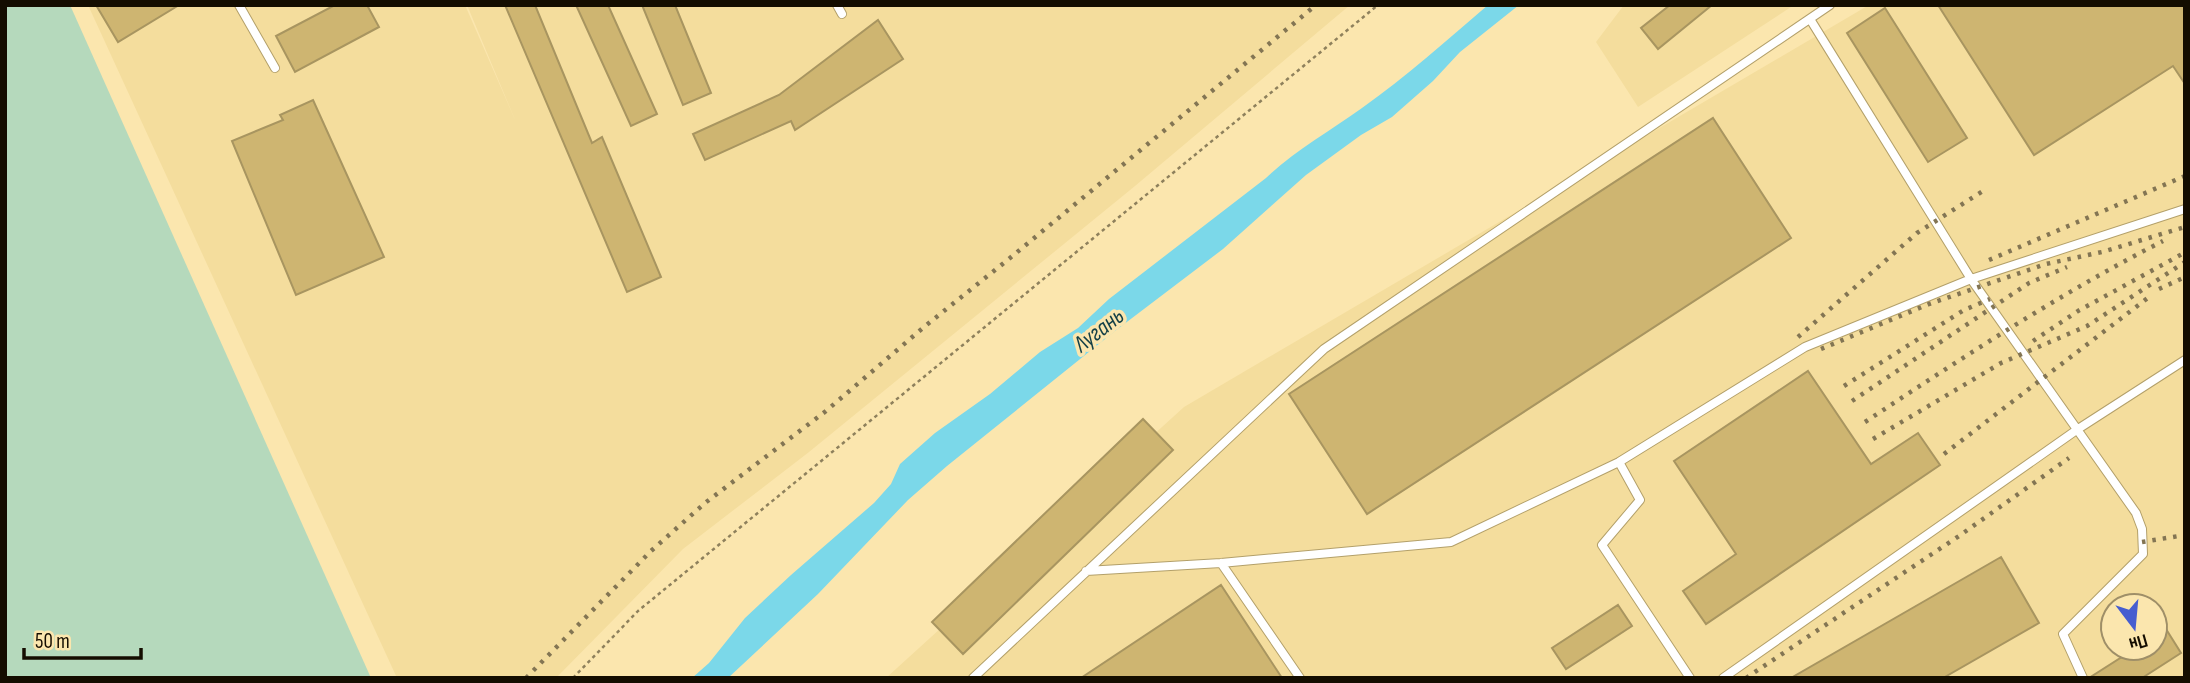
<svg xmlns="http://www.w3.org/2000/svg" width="2190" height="683" font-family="'Sofia Sans Condensed',sans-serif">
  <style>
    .built { fill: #f4dd9d; fill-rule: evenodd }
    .green { fill: #b5d9bc }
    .water { fill: #7bd8e9 }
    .building { fill: #ceb571; stroke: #a89560; stroke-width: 2 }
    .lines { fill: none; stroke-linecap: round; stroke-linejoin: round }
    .lane-casing { stroke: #b3a06a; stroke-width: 10 }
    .path { stroke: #8e805c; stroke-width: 2.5; stroke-dasharray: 3.5 3.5; stroke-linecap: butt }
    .lane { stroke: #fff; stroke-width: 8 }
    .rail { stroke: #837553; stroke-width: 4.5; stroke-dasharray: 3.5 7; stroke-linecap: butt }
    .labels { text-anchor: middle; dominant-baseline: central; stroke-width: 7; stroke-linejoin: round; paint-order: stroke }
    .water-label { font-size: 24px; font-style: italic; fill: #133f46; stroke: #fbe6ae }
  </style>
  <rect width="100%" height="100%" fill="#fbe6ae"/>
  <path class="built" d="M 88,5 L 465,5 L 516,122 L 467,5 L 1350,5 L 1135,186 L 809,452 L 683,549 L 556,678 L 397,678 Z
    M 1624,5 L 1794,5 L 1638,107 L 1596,42 Z
    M 1869,5 L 2185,5 L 2185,678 L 886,678 L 1184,407 ZM 2113,606 L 2155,606 L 2155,648 L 2113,648 Z"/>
  <path class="green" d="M 5,5 L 70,5 L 371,678 L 5,678 Z"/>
  <path class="water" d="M 1488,5 L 1519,5 L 1460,52 L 1433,81 L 1392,117 L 1361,135 L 1306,175 L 1223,249 L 1115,331 L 947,466 L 908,500 L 818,594 L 728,678 L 692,678 L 709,663 L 745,618 L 791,575 L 874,503 L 891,484 L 900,464 L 935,433 L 990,394 L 1040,352 L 1078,328 L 1109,299 L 1266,178 C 1295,150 1329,132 1362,108 C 1406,77 1447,40 1488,5 Z"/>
  <path class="building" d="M 96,5 L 179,5 L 118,42 Z
    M 335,5 L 367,5 L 379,27 L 295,72 L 276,36 Z
    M 505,5 L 535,5 L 592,143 L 602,137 L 661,277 L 627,292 Z
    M 576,5 L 608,5 L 657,114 L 631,126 Z
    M 642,5 L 675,5 L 711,93 L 683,105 Z
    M 1670,5 L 1712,5 L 1658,49 L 1641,28 Z
    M 1938,5 L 2185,5 L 2185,84 L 2173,66 L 2034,155 Z
    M 1885,8 L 1967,138 L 1928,162 L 1847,33 Z
    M 878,20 L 903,59 L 795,130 L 791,121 L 705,160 L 693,134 L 779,95 Z
    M 313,100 L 384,257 L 296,295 L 232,141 L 283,120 L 280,115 Z
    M 1713,118 L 1791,238 L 1367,514 L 1289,394 Z
    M 1808,371 L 1871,464 L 1918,433 L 1940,465 L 1706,624 L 1683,591 L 1736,554 L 1674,461 Z
    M 1143,419 L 1173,450 L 963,654 L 932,622 Z
    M 2001,557 L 2039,623 L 1943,678 L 1791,678 Z
    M 1221,585 L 1282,678 L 1081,678 Z
    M 1618,605 L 1632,626 L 1566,669 L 1552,648 Z
    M 2166,629 L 2181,653 L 2142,678 L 2089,678 L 2136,648 L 2155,648 L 2155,636 Z"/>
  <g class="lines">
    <g class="lane-casing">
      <path id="lane" d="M 239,5 L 275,68
        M 837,5 L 842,14
        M 1810,19 L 1971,279 L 2136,513 L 2142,529 L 2143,554 L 2063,634 L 2083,678
        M 1619,462 L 1640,500 L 1602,545 L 1690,678
        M 1221,563 L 1300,678
        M 1086,571 L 1221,563 L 1451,542 L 1619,462 L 1805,347 L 1971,279 L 2185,209
        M 973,678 L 1324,349 L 1830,5
        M 1723,678 L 2078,429 L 2185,360"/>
    </g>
    <path class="path" d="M 573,678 L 638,611 L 1378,5"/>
    <use href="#lane" class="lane"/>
    <path class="rail" d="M 1989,260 L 2185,176
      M 2159,289 L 2185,277
      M 1798,337 L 1917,233 L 1986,189
      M 2033,341 L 2078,311 L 2184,253
      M 1821,349 L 1929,304 L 2046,264 L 2102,252 L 2185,227
      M 1844,386 L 1964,310 L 1990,299
      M 1852,401 L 2029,283 L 2067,267
      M 1865,422 C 1962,358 2059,294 2163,241
      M 1873,439 L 2001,363 L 2087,326 L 2185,262
      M 1944,454 L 2149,297
      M 2142,542 L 2185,535
      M 526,678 L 651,551 L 705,503 L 826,411 L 924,327 L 1010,258 L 1316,5
      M 1746,678 L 1959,536 L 2069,458"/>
  </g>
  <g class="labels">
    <g class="water-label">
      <text transform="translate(1099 330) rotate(-38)">Лугань</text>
    </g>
  </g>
  <rect width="2190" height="683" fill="none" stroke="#140d00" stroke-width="14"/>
  <g transform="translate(2134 627) rotate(164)"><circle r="33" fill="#fbe6ae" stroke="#9f8f68" stroke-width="2"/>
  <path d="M0-5L12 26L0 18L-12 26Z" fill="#465dd0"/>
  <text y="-10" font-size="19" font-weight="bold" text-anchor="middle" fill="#140d00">Пн</text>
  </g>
  <path d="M24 648v10h117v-10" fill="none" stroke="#140d00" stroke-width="3.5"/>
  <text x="35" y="648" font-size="21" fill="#140d00" stroke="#fbe6ae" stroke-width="5" paint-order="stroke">50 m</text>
</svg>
